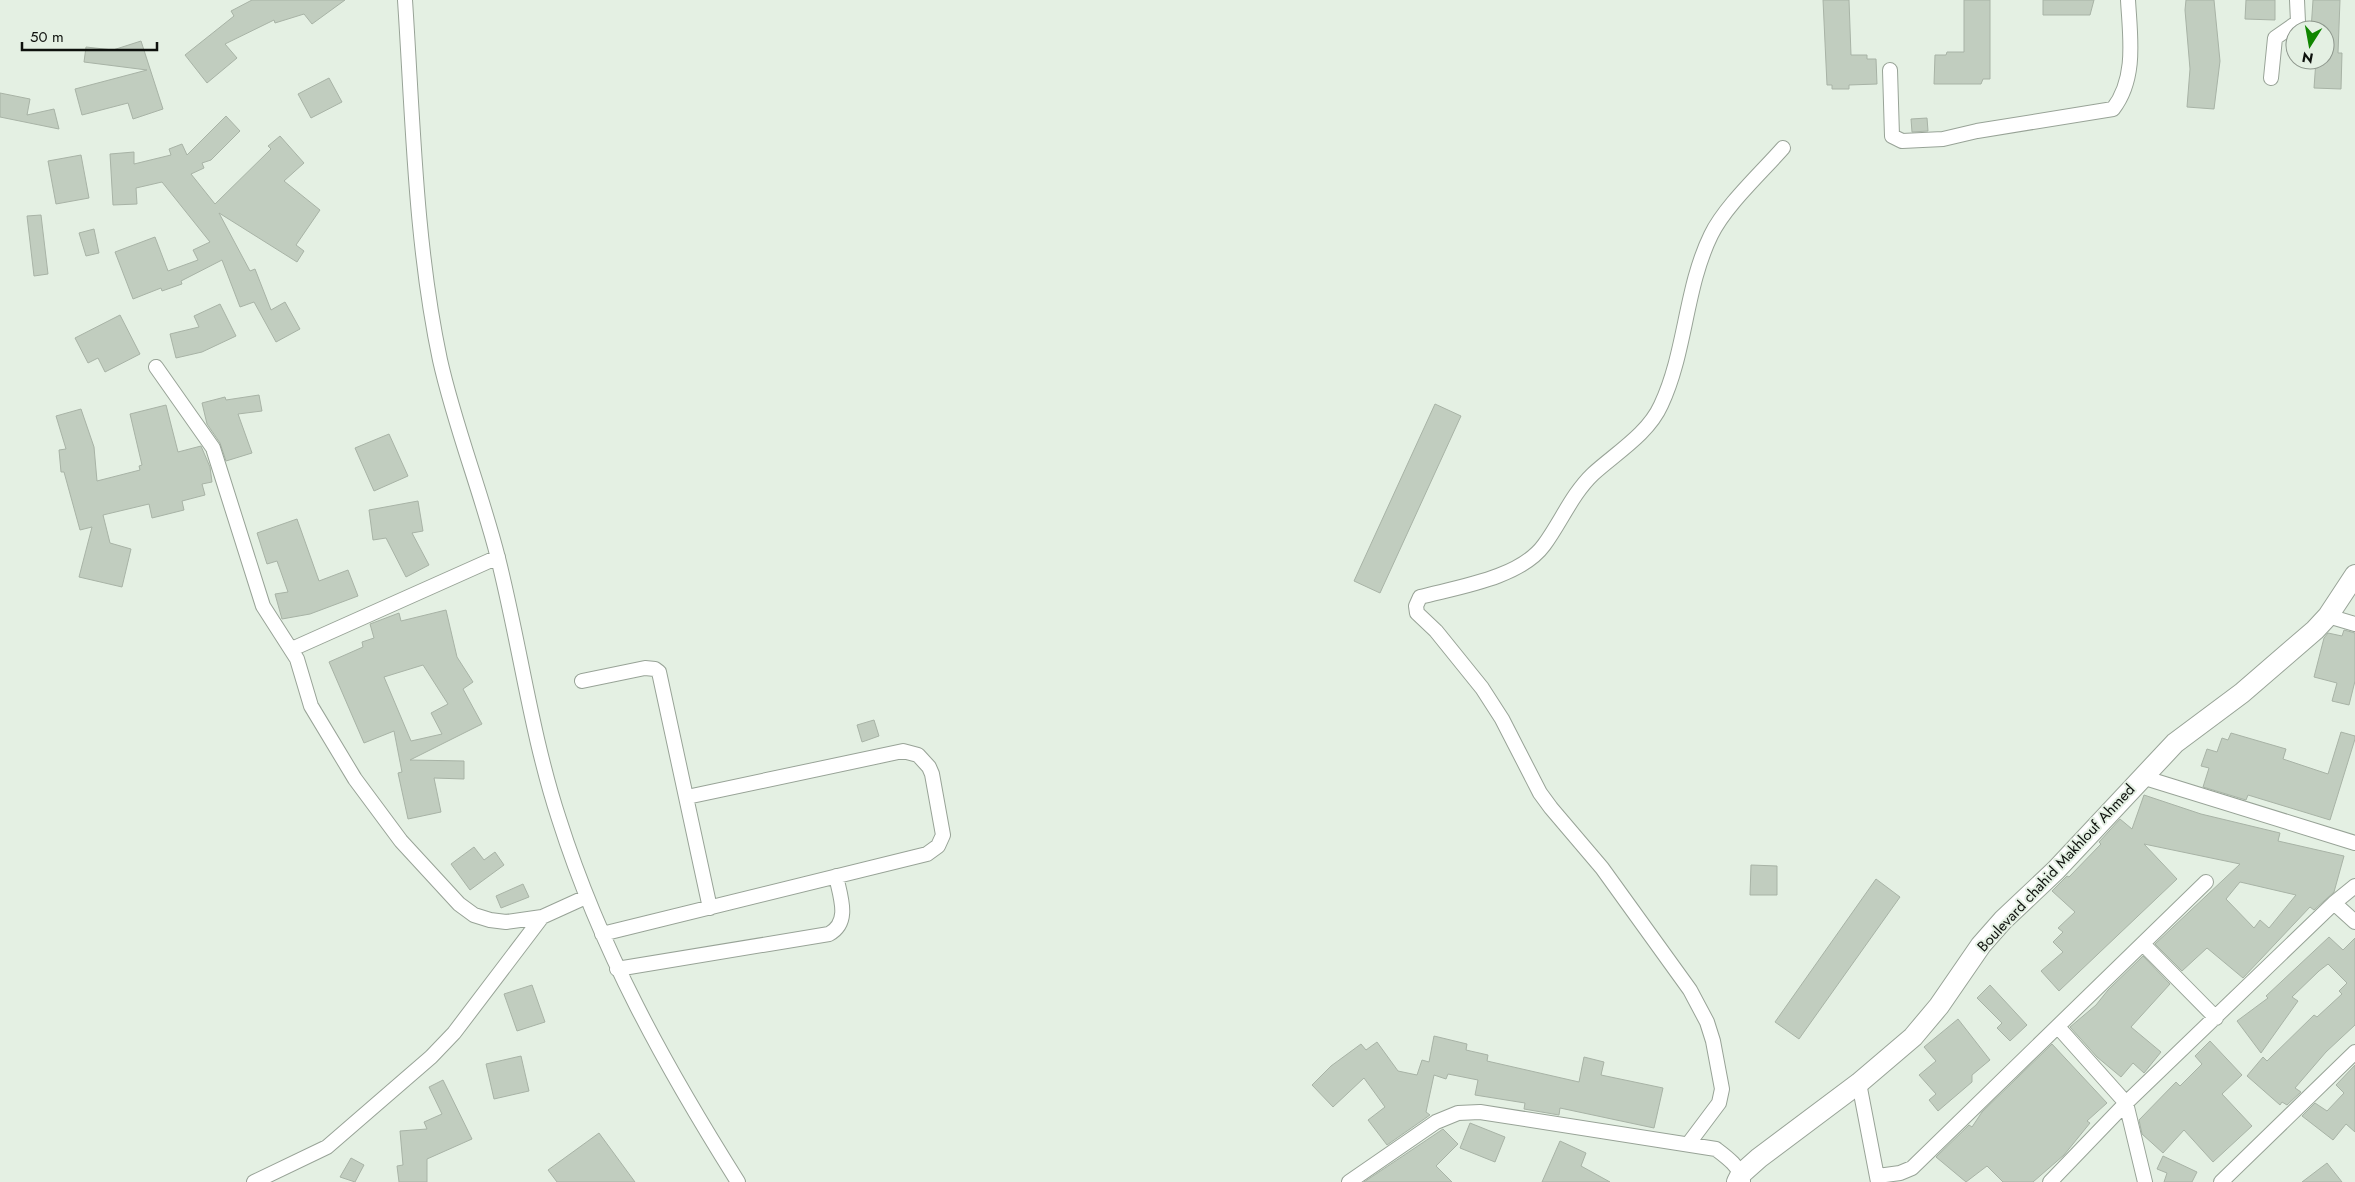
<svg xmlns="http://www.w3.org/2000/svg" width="2355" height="1182" font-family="Jost,sans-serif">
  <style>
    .building { fill: #c1cdbf; stroke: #a8b3a6; fill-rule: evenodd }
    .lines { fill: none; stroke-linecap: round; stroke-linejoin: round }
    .street-casing { stroke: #98a397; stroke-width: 16 }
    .secondary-casing { stroke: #98a397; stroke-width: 22 }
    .street { stroke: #fff; stroke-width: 14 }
    .secondary { stroke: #fff; stroke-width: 20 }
    .labels { text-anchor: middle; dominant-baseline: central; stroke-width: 4; stroke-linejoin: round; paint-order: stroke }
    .street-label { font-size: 15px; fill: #0e110d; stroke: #e4f0e3 }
  </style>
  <rect width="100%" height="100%" fill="#e4f0e3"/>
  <path class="building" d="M 252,0 L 345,0 L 312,24 L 304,14 L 275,23 L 274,20 L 225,44 L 237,58 L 207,83 L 185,55 L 234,16 L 231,11 Z
    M 1823,0 L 1849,0 L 1851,55 L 1867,55 L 1867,59 L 1876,59 L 1877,84 L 1849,85 L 1849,89 L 1832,89 L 1832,85 L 1827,85 Z
    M 1964,0 L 1990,0 L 1990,79 L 1983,79 L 1981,84 L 1934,84 L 1935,55 L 1946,55 L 1947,52 L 1964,52 Z
    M 2043,0 L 2094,0 L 2090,15 L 2043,15 Z
    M 2186,0 L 2214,0 L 2220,61 L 2214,109 L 2187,107 L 2190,69 L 2185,10 Z
    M 2246,0 L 2275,0 L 2275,20 L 2245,19 Z
    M 2313,0 L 2340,0 L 2338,53 L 2342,53 L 2341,89 L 2314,88 L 2316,60 L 2325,60 L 2325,30 L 2311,30 Z
    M 141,41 L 163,109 L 133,119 L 128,103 L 82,115 L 75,89 L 147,70 L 84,62 L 86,47 L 113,50 Z
    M 329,78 L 342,102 L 311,118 L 298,94 Z
    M 0,93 L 30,99 L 27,115 L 54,109 L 59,129 L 0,117 Z
    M 226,116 L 240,131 L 211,160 L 202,163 L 204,168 L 191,174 L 215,204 L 271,149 L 268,146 L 280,136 L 304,163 L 284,181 L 320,210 L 296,245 L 304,251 L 297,262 L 219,213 L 250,271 L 255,269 L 271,310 L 285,302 L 300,329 L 276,342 L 254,302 L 240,307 L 222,260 L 181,281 L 182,284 L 162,291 L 161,288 L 133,299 L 115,252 L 155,237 L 168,271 L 198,260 L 193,250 L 210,242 L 162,182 L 136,188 L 137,204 L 113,205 L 110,154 L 134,152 L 134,164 L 171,155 L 169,149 L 182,144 L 187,155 Z
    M 1927,118 L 1928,131 L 1912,132 L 1911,119 Z
    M 81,155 L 89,198 L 56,204 L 48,161 Z
    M 41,215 L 48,274 L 34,276 L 27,216 Z
    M 94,229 L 99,253 L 86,256 L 79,233 Z
    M 220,304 L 236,336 L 202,352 L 176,358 L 170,334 L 199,327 L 194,316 Z
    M 120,315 L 140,354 L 105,372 L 98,358 L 88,363 L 75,338 Z
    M 259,395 L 262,411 L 238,414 L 252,453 L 226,461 L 220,443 L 207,424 L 202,403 L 225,397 L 226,400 Z
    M 1435,404 L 1461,416 L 1380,593 L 1354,581 Z
    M 166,405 L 178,452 L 201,446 L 210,467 L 212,482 L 202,484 L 205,495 L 182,501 L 184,510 L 152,518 L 149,504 L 103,515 L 110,543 L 131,549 L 122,587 L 79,577 L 92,527 L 80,530 L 64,472 L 61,472 L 59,450 L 66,449 L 56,416 L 81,409 L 94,447 L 97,481 L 140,470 L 139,466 L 142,465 L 130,414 Z
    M 389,434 L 408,476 L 374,491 L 355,448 Z
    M 418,501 L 423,531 L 412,533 L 429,565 L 406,577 L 386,538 L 373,540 L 369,510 Z
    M 297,519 L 319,581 L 348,570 L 358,596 L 310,614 L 282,619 L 275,594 L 288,592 L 277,561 L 267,564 L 257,533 Z
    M 446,610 L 457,657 L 473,682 L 463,689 L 482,724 L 410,760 L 464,761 L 464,779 L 434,778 L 441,812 L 408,819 L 398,773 L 402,772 L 394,731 L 364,743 L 329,662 L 363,647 L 362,642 L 374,638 L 370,624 L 399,613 L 401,621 ZM 423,665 L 448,704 L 431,713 L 442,734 L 411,741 L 384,677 Z
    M 2344,630 L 2355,633 L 2355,681 L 2349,705 L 2332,701 L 2337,683 L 2314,677 L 2324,638 L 2328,633 L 2342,636 Z
    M 874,720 L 879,736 L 862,742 L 857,725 Z
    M 2341,732 L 2355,736 L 2355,739 L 2330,820 L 2248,795 L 2246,800 L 2203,787 L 2209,768 L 2201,766 L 2207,749 L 2217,752 L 2222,738 L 2228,740 L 2231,733 L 2286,749 L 2283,759 L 2328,774 Z
    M 2144,795 L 2201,814 L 2280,833 L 2278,841 L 2344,856 L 2334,892 L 2314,910 L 2310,907 L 2243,978 L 2207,948 L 2182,971 L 2155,944 L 2240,864 L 2144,844 L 2177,879 L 2059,991 L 2041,971 L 2063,952 L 2053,942 L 2063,932 L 2058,928 L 2075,912 L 2052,891 L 2067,876 L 2069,877 L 2101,844 L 2099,842 L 2120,819 L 2132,829 ZM 2240,882 L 2296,895 L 2269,928 L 2260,920 L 2254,928 L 2226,899 Z
    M 474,847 L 484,860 L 495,852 L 504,865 L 470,890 L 451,864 Z
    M 1751,865 L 1777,866 L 1777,895 L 1750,895 Z
    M 1876,879 L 1900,897 L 1799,1039 L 1775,1022 Z
    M 523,884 L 529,897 L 501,908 L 496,896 Z
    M 2329,937 L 2343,950 L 2355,938 L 2355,1025 L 2326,1052 L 2295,1088 L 2301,1092 L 2287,1105 L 2282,1102 L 2280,1105 L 2247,1076 L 2263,1057 L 2267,1061 L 2314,1015 L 2317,1017 L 2342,994 L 2339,991 L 2347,983 L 2328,964 L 2319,971 L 2292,997 L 2298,1001 L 2261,1053 L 2237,1021 L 2268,998 L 2266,996 Z
    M 2143,956 L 2170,984 L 2131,1027 L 2161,1052 L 2144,1073 L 2133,1063 L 2121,1077 L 2097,1057 L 2070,1027 L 2096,1005 L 2108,990 Z
    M 532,985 L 545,1022 L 517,1031 L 504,994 Z
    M 1990,985 L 2027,1025 L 2010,1041 L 1997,1028 L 2002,1023 L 1977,998 Z
    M 1958,1019 L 1990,1060 L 1972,1075 L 1972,1082 L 1938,1111 L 1929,1100 L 1936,1094 L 1919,1075 L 1936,1061 L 1924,1047 Z
    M 1434,1036 L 1467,1044 L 1466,1050 L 1488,1055 L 1487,1061 L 1579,1082 L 1584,1057 L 1604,1062 L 1601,1075 L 1663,1088 L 1654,1128 L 1560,1108 L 1559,1115 L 1524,1109 L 1525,1103 L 1475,1095 L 1478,1080 L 1448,1074 L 1446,1079 L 1434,1075 L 1426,1112 L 1430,1115 L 1387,1145 L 1368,1120 L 1385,1107 L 1364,1078 L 1333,1107 L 1312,1085 L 1331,1066 L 1361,1044 L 1366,1050 L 1377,1042 L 1398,1071 L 1417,1075 L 1422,1060 L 1429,1062 Z
    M 2210,1041 L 2242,1075 L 2222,1094 L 2252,1126 L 2213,1162 L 2184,1130 L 2163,1153 L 2142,1134 L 2139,1120 L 2176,1082 L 2180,1086 L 2202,1064 L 2195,1056 Z
    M 2052,1044 L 2107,1103 L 2087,1121 L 2090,1123 L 2064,1155 L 2033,1182 L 2003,1182 L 1987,1166 L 1966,1182 L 1936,1157 L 1969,1125 L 1972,1127 L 1982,1112 Z
    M 521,1056 L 529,1091 L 494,1099 L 486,1064 Z
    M 2355,1065 L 2355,1132 L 2346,1124 L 2333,1140 L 2302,1116 L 2315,1103 L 2327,1111 L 2344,1093 L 2336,1085 Z
    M 443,1080 L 472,1139 L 427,1159 L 427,1182 L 399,1182 L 397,1166 L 403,1165 L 400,1131 L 427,1129 L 424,1122 L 442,1114 L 429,1087 Z
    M 1470,1123 L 1505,1137 L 1495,1162 L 1460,1148 Z
    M 1443,1129 L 1458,1144 L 1436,1166 L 1452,1182 L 1364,1182 Z
    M 599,1133 L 635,1182 L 557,1182 L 548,1170 Z
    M 1560,1141 L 1586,1153 L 1581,1166 L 1610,1182 L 1542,1182 Z
    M 2163,1156 L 2197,1172 L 2192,1182 L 2164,1182 L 2167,1173 L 2157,1169 Z
    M 351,1158 L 364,1165 L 355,1182 L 340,1177 Z
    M 2327,1163 L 2342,1182 L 2302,1182 Z"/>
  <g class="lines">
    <g class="street-casing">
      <path id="street" d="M 405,0 C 413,120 415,242 440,360 C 455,427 481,491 498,558 C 520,645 531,734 559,819 C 601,951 665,1066 738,1182
        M 1890,70 L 1892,136 L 1902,141 L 1943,139 L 1977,131 L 2113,109 C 2137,78 2130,36 2128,0
        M 2271,78 L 2275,38 L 2298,22 L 2297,0
        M 156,367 L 213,448 L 263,606 L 297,659 L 311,706 L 355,779 L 401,841 L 459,904 L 474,915 L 490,920 L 506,922 L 542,917 L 586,897
        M 2328,616 L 2355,624
        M 292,649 L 498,557
        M 582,681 L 645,668 L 655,669 L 659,672 L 710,908
        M 2142,777 L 2355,843
        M 2334,903 L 2355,922
        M 602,934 L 927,854 L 938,846 L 943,835 L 932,774 L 929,767 L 918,755 L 903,751 L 687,797
        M 2143,944 L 2216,1018
        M 617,969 L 829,934 C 851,922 840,896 836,876
        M 2059,1028 L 2126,1103 L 2145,1182
        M 1859,1083 L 1878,1182
        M 1689,1143 L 1719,1103 L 1722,1089 L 1713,1041 L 1707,1022 L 1690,990 L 1602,868 L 1551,808 L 1540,793 L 1502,719 L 1482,688 L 1436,631 L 1417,613 L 1416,606 L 1420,597 C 1458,587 1520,578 1544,545 C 1561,522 1572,494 1593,474 C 1616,453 1648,434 1661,405 C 1686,352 1685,288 1711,235 C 1725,206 1761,173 1783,148
        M 1878,1176 L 1900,1173 L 1912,1168 L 2206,882
        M 254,1182 L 327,1147 L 431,1057 L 454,1033 L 542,917
        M 1349,1182 L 1436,1122 L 1458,1113 L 1480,1112 L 1716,1149 C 1728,1158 1739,1166 1743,1181
        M 2050,1182 L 2126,1103 L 2334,903 L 2355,886
        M 2221,1182 L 2355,1052"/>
    </g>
    <g class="secondary-casing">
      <path id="secondary" d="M 1737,1182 L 1741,1174 L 1759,1158 L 1859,1083 L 1913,1037 L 1939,1006 L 1981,945 L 2003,920 L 2056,870 L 2175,743 L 2242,693 L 2315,630 L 2328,616 L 2355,575"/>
    </g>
    <use href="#street" class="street"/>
    <use href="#secondary" class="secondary"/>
  </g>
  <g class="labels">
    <g class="street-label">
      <text transform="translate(2056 868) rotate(-47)">Boulevard chahid Makhlouf Ahmed</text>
    </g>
  </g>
  <g transform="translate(2310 45) rotate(191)"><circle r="24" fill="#e4f0e3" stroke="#8e978d"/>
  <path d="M0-4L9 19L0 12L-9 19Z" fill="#108500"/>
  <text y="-8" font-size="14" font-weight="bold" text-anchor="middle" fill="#0e110d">N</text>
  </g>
  <path d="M22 42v8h135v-8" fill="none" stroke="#0e110d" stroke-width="2.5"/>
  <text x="30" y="42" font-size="15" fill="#0e110d" stroke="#e4f0e3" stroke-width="4" paint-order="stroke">50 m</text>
</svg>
